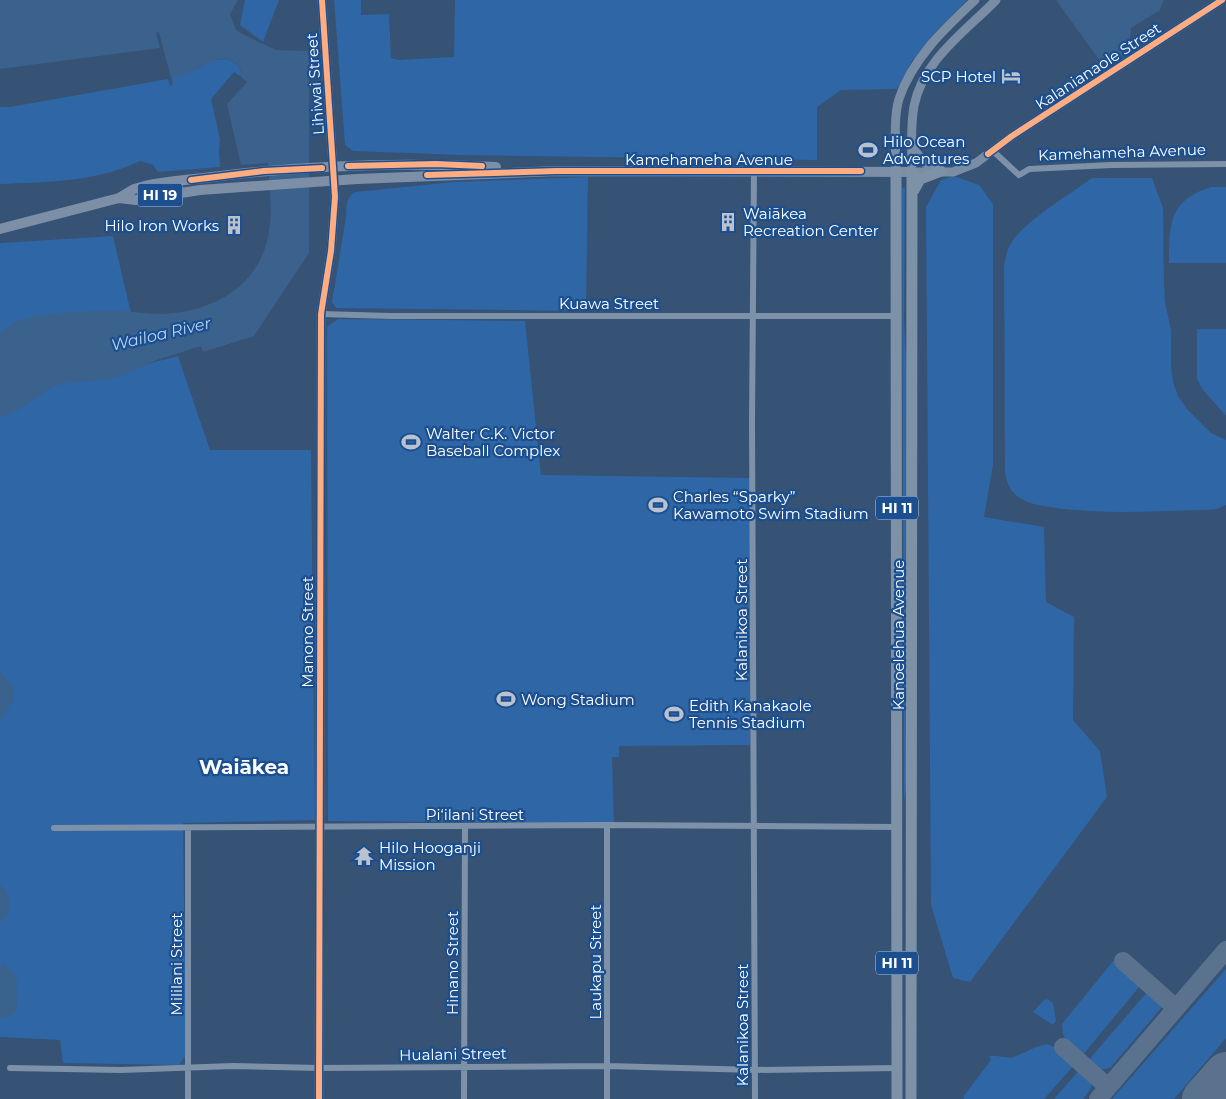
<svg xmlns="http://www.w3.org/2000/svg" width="1226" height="1099" font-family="Montserrat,sans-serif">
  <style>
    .green { fill: #2f66a5 }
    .water { fill: #3b618d }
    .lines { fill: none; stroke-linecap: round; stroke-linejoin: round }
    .taxiway { stroke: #5a728e; stroke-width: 18 }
    .runway { stroke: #5a728e; stroke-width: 42 }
    .street { stroke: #7d92a8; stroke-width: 6 }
    .secondary { stroke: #798da4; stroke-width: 9 }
    .primary { stroke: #7d8ea7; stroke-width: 10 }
    .highway { stroke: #7e92a7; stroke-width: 11 }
    .cycleway-casing { stroke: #1b4f8f; stroke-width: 9 }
    .cycleway { stroke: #ffac80; stroke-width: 6 }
    .labels { text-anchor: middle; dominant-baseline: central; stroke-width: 4.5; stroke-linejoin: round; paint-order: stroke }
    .shield { fill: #1b4f8f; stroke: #bbcadd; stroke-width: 1 }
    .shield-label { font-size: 14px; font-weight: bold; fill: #fff }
    .street-label { font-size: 15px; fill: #fff; stroke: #1b4f8f }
    .poi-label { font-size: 15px; fill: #fff; stroke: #1b4f8f; text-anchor: start }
    .water-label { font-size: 16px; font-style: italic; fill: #b5d3f5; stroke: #1b4f8f }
    .district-label { font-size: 20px; font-weight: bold; fill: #fff; stroke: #1b4f8f }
  </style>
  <rect width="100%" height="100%" fill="#365274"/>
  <path class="green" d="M 245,0 L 279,0 L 263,42 L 240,25 Z
    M 334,0 L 361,0 L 361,15 L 389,14 L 391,58 L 398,60 L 454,57 L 455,0 L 967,0 L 938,29 L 912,61 L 897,89 L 841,90 L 817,107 L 817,160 L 461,155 L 353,151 L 345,145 Z
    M 227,59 C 234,61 240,66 241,73 L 240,76 L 234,72 L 211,99 L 220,139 L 219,152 L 220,167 L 158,172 L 153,165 L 140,161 C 96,182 48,182 0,184 L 0,107 L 10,107 L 168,79 L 170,86 L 173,84 L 171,78 L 197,69 L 213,60 Z
    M 954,176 L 979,185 L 993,204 L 993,465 L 984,517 L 1044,527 L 1046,602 L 1074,617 L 1073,720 L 1100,751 L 1107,797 L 970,982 L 953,978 L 931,905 L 926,207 L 941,180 Z
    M 588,177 L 586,311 L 336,308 L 332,302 L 346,217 C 347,207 345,198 355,192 L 453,182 Z
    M 1092,178 L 1152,178 L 1163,208 L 1164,285 L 1165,302 L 1171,330 L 1171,366 L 1173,382 L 1178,396 L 1187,409 L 1211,433 L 1226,440 L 1226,505 L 1217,509 L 1204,510 C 1152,511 1100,515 1049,507 C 1039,505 1029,504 1020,498 C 1009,491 1007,483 1005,472 L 1004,265 C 1006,257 1007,249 1011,243 C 1024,222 1071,193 1092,178 Z
    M 902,187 L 905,189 L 904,322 L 907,373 L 906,652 L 907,741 L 907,782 L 904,801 Z
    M 1211,187 L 1226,187 L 1226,263 L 1169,263 C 1169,224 1169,200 1211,187 Z
    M 113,236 L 143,365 L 178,356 L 210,450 L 311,450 L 315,820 L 183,823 L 186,1055 L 179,1065 L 63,1063 L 60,1040 L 0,1037 L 0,243 Z
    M 338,319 L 525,321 L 541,475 L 751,478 L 750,745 L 619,746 L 619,757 L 612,757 L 614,823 L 328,821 L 327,327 Z
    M 1197,329 L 1226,329 L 1226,416 L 1203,390 L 1197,379 Z
    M 1113,961 L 1117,962 L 1140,986 L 1081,1057 C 1069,1047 1062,1040 1062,1024 Z
    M 1226,969 L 1226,1038 L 1174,1099 L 1112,1099 Z
    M 1148,991 L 1163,1006 L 1111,1067 C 1101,1072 1096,1069 1087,1062 Z
    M 1048,999 L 1053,1003 L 1056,1021 L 1053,1025 L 1033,1012 L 1044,1000 Z
    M 1047,1044 L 1059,1049 L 1075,1064 L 1044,1099 L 964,1099 L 963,1097 L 991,1060 L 989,1056 C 996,1055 1008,1059 1013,1057 C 1024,1054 1034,1046 1047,1044 Z
    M 1081,1068 C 1094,1080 1095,1085 1083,1099 L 1054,1099 Z"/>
  <path class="water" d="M 0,0 L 238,0 L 230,14 L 236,30 L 242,34 L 276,50 L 309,51 L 309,253 L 254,336 L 203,352 L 201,346 L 157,360 L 121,376 L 103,380 L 63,383 L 49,389 L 19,409 L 0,417 L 0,333 C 15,318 36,316 56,314 C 76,312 97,310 117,311 C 132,311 147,314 162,314 C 213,312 261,286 269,231 C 273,209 269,186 268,163 L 241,165 L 227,104 L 247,82 L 240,76 L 241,71 C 230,49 212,62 197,69 C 189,73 180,76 171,78 L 159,32 L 156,33 L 160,48 L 0,69 Z
    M 1056,0 L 1164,0 L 1160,10 L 1131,28 L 1130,41 L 1135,49 L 1109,65 L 1102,64 Z
    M 0,671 L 13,688 L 14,699 L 0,720 Z
    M 0,885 C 13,895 13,911 0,922 Z
    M 4,963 L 16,976 L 17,1010 L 9,1017 L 0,1018 L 0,967 Z"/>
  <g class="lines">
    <path class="taxiway" d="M 1123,961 L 1176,1008
      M 1063,1047 L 1108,1087
      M 1098,1099 L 1226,950"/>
    <path class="runway" d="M 1203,1099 L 1226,1073"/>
    <path class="street" d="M 993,151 L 1019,175
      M 754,171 L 752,421 L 755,1099
      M 1021,174 L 1029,169 L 1111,165 L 1226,164
      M 321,314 L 391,316 L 897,316
      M 607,825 L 607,1099
      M 54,828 L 607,825 L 896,827
      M 188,828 L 188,1099
      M 10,1068 L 121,1070 L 233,1066 L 319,1068 L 608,1066 L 755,1070 L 897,1068
      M 464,1099 L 465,826"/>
    <path class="secondary" d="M 996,0 C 966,31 923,60 914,106 C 910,127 912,150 912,172 L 953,172 L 976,163 L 1012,136 L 1222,0
      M 912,147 L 925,163 L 938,170
      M 896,172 C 896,151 893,118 899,99 C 912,59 945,28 975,0
      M 319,1099 L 321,314 L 331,251 L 335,197 L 322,0"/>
    <path class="primary" d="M 119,198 L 136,200 L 200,190 L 357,179 L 557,171 L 912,172
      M 0,229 L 119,198 L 134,189 L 145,186 C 167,181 190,180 212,177 C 306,165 402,162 496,167"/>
    <path class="highway" d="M 896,172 L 897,1099
      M 914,190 L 920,179 L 941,171
      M 911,1099 L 912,172"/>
    <g class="cycleway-casing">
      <path id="cycleway" d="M 988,154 L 1012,136 L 1222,0
        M 348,166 L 436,164 L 482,166
        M 427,175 L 557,171 L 861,171
        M 191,180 L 264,171 L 322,168
        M 319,1099 L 321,314 L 331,251 L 335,197 L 322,0"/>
    </g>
    <use href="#cycleway" class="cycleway"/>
  </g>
  <defs>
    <g id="hotel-bare" transform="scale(1.5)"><path d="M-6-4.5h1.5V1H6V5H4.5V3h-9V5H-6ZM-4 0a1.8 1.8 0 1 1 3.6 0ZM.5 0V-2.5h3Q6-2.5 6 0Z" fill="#b9c2ce" stroke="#1b4f8f" stroke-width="2.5" paint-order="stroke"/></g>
    <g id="stadium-bare" transform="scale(1.5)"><path d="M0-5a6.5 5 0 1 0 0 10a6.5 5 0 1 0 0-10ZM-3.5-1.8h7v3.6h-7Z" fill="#b9c2ce" stroke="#1b4f8f" stroke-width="2.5" paint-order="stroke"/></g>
    <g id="building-bare" transform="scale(1.5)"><path d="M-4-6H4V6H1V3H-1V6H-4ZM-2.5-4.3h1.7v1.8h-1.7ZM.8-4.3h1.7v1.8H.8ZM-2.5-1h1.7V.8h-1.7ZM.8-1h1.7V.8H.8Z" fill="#b9c2ce" stroke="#1b4f8f" stroke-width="2.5" paint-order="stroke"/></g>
    <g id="temple-bare" transform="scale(1.5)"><path d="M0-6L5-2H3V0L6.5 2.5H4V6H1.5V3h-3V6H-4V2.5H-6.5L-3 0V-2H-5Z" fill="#b9c2ce" stroke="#1b4f8f" stroke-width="2.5" paint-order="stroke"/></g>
  </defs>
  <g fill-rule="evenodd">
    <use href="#hotel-bare" x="1011" y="76"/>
    <use href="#stadium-bare" x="868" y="150"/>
    <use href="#building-bare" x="728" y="222"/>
    <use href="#building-bare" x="234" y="225"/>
    <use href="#stadium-bare" x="411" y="442"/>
    <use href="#stadium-bare" x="658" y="505"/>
    <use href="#stadium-bare" x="506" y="699"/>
    <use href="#stadium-bare" x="674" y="714"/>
    <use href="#temple-bare" x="364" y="856"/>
  </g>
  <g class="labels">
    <g class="shield">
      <rect x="137.5" y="183.5" width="45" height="23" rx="4"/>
      <rect x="876" y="496.5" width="42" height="23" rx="4"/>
      <rect x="876" y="951.5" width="42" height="23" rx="4"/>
    </g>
    <g class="shield-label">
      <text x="160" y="195">HI 19</text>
      <text x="897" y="508">HI 11</text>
      <text x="897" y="963">HI 11</text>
    </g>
    <g class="street-label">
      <text transform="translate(1098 66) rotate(-33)">Kalanianaole Street</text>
      <text transform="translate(315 84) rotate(-94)">Lihiwai Street</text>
      <text transform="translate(1122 152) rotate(-2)">Kamehameha Avenue</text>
      <text x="709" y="159">Kamehameha Avenue</text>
      <text x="609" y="303">Kuawa Street</text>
      <text transform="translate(741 620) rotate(-90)">Kalanikoa Street</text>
      <text transform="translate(307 632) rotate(-90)">Manono Street</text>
      <text transform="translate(898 635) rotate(-90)">Kanoelehua Avenue</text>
      <text x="475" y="814">Pi‘ilani Street</text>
      <text transform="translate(595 962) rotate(-90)">Laukapu Street</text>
      <text transform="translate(452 963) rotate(-90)">Hinano Street</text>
      <text transform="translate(176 964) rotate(-90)">Mililani Street</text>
      <text transform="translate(742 1025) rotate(-90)">Kalanikoa Street</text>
      <text transform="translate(453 1054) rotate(-1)">Hualani Street</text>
    </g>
    <g class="poi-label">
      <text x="996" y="76" text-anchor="end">SCP Hotel</text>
      <text x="883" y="141">Hilo Ocean<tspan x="883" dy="17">Adventures</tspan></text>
      <text x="743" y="213">Waiākea<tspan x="743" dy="17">Recreation Center</tspan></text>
      <text x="219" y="225" text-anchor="end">Hilo Iron Works</text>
      <text x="426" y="433">Walter C.K. Victor<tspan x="426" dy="17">Baseball Complex</tspan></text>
      <text x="673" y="496">Charles “Sparky”<tspan x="673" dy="17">Kawamoto Swim Stadium</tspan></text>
      <text x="521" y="699">Wong Stadium</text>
      <text x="689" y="705">Edith Kanakaole<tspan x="689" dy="17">Tennis Stadium</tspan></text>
      <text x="379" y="847">Hilo Hooganji<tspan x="379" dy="17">Mission</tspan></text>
    </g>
    <g class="water-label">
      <text transform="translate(161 334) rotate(-13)">Wailoa River</text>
    </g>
    <g class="district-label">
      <text x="244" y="767">Waiākea</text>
    </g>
  </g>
</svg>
